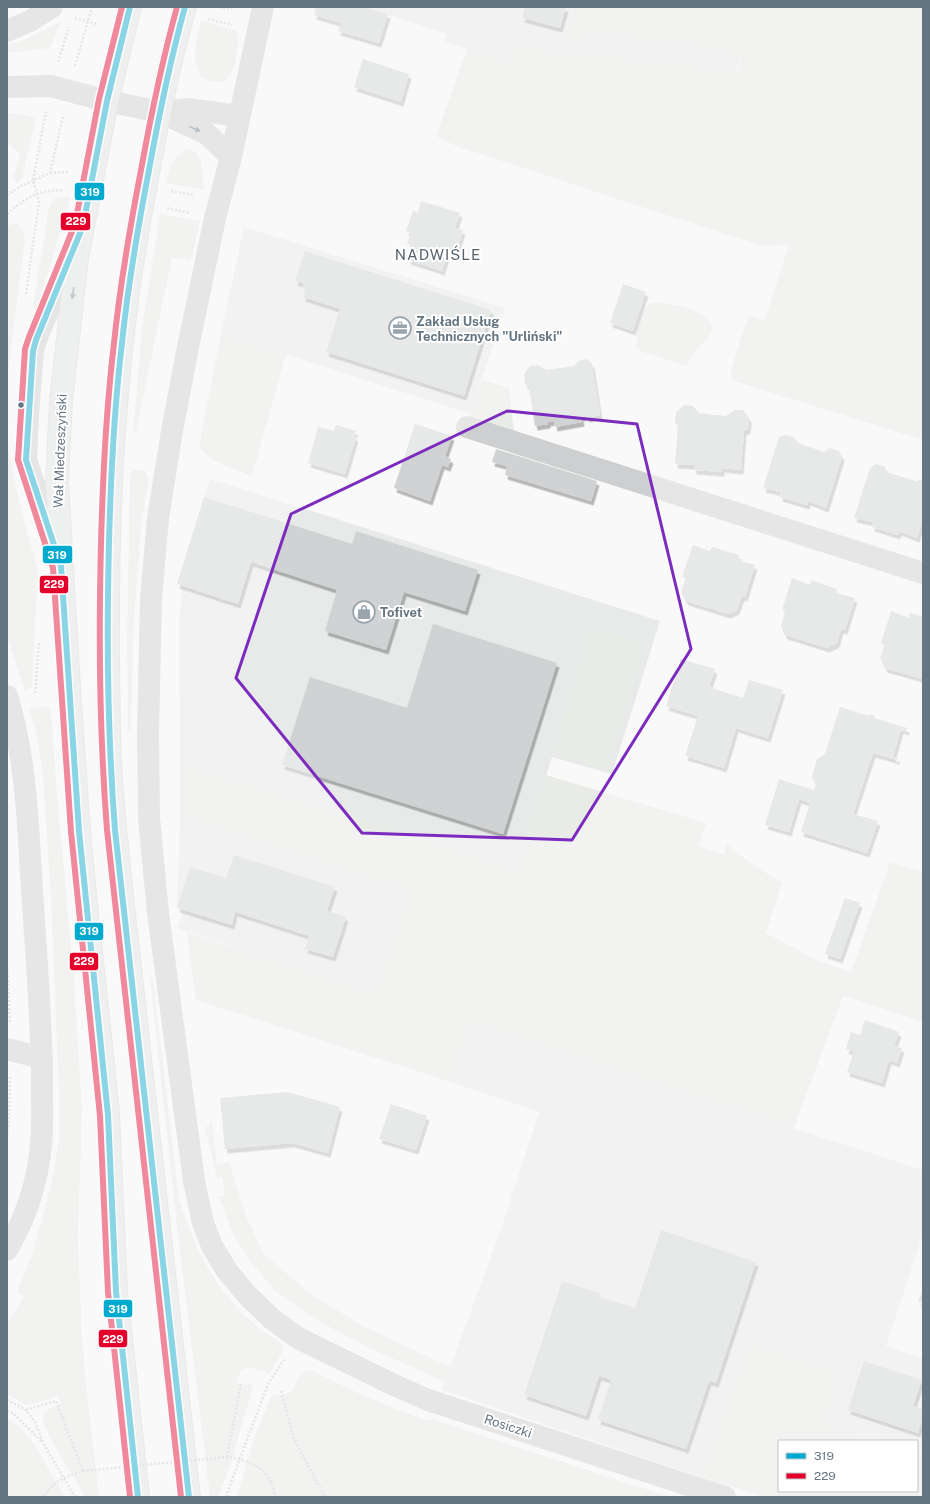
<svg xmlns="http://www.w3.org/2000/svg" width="930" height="1504" font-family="'Public Sans',sans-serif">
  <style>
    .built { fill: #e8e9e9 }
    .green { fill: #e8ebe6 }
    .building { fill: #d0d2d3; filter: url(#shadow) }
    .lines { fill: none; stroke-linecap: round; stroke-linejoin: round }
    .major-casing { stroke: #d5d6d7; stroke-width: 24 }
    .path { stroke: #cbcccd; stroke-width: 2.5; stroke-dasharray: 2 2; stroke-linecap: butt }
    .minor { stroke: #cecfd0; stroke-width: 22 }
    .major { stroke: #e1e2e2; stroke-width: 22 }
    .path-bridge { stroke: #cbcccd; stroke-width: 2.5; stroke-dasharray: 2 2; stroke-linecap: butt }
    .bus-1-casing { stroke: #fff; stroke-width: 9 }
    .bus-2-casing { stroke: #fff; stroke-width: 9 }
    .bus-1 { stroke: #00a9ce; stroke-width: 6 }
    .bus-2 { stroke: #e4002b; stroke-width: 6 }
    .oneway { fill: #707f8b }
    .oneway2 { fill: #7e8c96 }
    .marked { fill: none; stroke: #7b2cbf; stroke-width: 3; stroke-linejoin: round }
    .bus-dot { fill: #657683; stroke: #fff; stroke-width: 1.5 }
    .labels { text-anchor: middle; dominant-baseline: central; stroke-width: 4; stroke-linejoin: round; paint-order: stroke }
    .poi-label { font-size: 13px; font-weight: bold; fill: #657683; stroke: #fff; text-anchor: start }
    .street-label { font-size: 13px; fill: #657683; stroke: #fff }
    .quarter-label { font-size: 15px; letter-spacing: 1px; fill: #57646e; stroke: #fff }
    .line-badge { stroke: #fff; stroke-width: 1.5 }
    .badge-label { font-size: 11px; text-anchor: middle; font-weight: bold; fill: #fff }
  </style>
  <defs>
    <filter id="shadow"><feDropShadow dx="2.5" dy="4.5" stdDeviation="0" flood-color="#0004"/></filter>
  </defs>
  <rect width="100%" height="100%" fill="#f9f9f9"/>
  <path class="built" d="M 363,7 L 755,7 L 720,129 L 444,42 L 446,34 Z
    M 244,227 L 505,308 L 471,414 L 221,334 Z
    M 210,479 L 660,621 L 612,774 L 552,757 L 516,868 L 180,762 L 179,624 L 182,586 L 177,584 Z
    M 180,817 L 409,890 L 375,993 L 177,928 L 184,910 L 177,908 Z
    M 470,1024 L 923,1170 L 923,1234 L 886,1346 L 923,1358 L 923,1454 L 917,1452 L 917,1441 L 884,1441 L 826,1422 L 748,1341 L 701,1477 L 442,1390 L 502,1226 L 539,1112 L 451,1082 Z"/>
  <path class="green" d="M 573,7 L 923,7 L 923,440 L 731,380 L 731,370 L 744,328 L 749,316 L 755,316 L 764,322 L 789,245 L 761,246 L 456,146 L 436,136 L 467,49 L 509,62 L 517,39 L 542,50 L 574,55 L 639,58 L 682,61 L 737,74 L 741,58 C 702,48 664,40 623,38 C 604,37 584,39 565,39 Z
    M 204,21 L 236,31 L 239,34 C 237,48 237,83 218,82 C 212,82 207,80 202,78 C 190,60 196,42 201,22 Z
    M 61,22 L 50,48 L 7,53 L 7,45 L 28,38 Z
    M 7,113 L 21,114 L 36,118 L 22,179 L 16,183 L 13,177 L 20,154 L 7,143 Z
    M 189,149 C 205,153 202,176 204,190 L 171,184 L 167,182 C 169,165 173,156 189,149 Z
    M 63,197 L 71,197 L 37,309 L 33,307 L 49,208 C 52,200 56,198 63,197 Z
    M 160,214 L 200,221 L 192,257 L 189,260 L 172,258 L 136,432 L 133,432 L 142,328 Z
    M 17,223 L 23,230 L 25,241 L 7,380 L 7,226 Z
    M 657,302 C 677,304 702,309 713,326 C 709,341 707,340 697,349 C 692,354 690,360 687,366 L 636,350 C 636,333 639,319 648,304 Z
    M 221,334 L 286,355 L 252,476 C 233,468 211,464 199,447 Z
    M 483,380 L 509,388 L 514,433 L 469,419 Z
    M 7,440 L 16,488 L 38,572 L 32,685 L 30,689 L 25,691 L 7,636 Z
    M 134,470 L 141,470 L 146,472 L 149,480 L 142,517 L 134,617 L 131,730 L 128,731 L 127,645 L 130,474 Z
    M 591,627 L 645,644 L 607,770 L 553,753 Z
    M 42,706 L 51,708 L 56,782 L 74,978 L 82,1109 L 78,1238 L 82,1338 L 86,1383 L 99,1497 L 85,1497 L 51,1439 L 43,1423 L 43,1415 L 46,1410 L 61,1404 L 58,1396 L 34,1404 L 26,1405 L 7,1395 L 7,1322 L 24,1298 L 17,1292 L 31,1258 L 51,1186 L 59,1140 L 59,1094 L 51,898 L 42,766 L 36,732 L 29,709 Z
    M 180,762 L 516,868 L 546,775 L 706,823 L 699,846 L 724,855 L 727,844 L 746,860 L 782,883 L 766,933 L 817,960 L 851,972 L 890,862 L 923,872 L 923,1022 L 843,996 L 794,1128 L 471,1024 L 451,1082 L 196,1000 L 187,932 L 375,993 L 409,891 L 180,817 Z
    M 150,978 L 153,978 L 179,1199 C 192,1241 210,1280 241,1312 C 246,1317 253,1323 259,1328 C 267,1334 278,1339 283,1347 L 282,1353 L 269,1374 L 264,1371 L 248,1367 L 240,1372 L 236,1383 L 245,1385 L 250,1384 L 253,1387 L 230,1466 L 218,1497 L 210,1497 L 177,1226 Z
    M 212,1121 L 217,1164 L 229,1162 L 246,1216 L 264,1254 L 311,1294 L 361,1325 L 450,1367 L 445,1382 L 367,1347 L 315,1319 L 275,1291 L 248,1258 L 231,1230 L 219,1196 L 225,1196 L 222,1178 L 217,1178 L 205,1128 Z
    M 748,1340 L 841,1371 L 826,1422 L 884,1441 L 779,1441 L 779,1491 L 917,1491 L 917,1452 L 923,1454 L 923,1497 L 764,1497 L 701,1477 Z
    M 307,1370 L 313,1371 L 362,1395 L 424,1420 L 432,1419 L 670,1497 L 237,1497 L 255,1435 L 272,1394 C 300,1400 290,1379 307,1370 Z
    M 7,1418 L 20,1427 L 36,1447 L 65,1497 L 7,1497 Z"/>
  <path class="building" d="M 316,7 L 363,7 L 388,14 L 379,43 L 338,31 L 341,23 L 314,15 Z
    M 525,7 L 566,7 L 560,28 L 522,18 Z
    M 363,59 L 409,74 L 401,102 L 354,87 Z
    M 421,201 L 460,213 L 455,228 L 463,230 L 457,249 L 450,247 L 442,271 L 408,260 L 412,246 L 407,244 L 411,232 L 406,231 L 413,211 L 418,212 Z
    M 305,251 L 491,310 L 464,396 L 326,352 L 340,309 L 303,297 L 305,290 L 302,283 L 295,281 Z
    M 623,284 L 646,292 L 633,331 L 610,323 Z
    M 587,359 L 592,364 L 600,415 L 587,418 L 586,416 L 581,417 L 582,422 L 555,427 L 554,421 L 548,422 L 548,424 L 535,426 L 529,387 L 525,384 L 524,374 L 530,366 L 538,365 L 546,370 L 574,366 L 578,361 Z
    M 684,405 L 693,406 L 699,413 L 713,415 L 726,416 L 734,410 L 743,410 L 749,418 L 748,429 L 744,431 L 741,470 L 722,468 L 722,472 L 694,470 L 694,465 L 675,464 L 678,426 L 675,422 L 676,412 Z
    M 415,424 L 452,436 L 445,456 L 451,459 L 448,467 L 442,465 L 430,501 L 394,488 Z
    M 336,425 L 356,431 L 353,436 L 356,437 L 345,474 L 308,463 L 318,427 L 334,431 Z
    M 785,435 L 794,437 L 798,443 L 824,452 L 830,448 L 839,451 L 842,457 L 826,508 L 808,501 L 807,505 L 793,501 L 780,497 L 781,492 L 763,488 L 779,437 Z
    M 496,449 L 597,481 L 591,501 L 505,475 L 507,466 L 492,462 Z
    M 876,464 L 885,467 L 887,472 L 902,477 L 916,481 L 923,479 L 923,519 L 917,538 L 899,531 L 898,535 L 872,527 L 873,522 L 854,518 L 870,468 Z
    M 204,497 L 352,544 L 356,531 L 478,570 L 465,611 L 404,592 L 386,650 L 325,631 L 337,590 L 251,562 L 238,604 L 177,584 Z
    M 693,545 L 710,551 L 712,547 L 739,555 L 737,560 L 755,565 L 745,597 L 742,596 L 737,610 L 728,614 L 686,601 L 681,592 L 686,578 L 682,577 Z
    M 792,578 L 810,585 L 811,580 L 837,589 L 836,593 L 855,598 L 845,630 L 841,629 L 837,643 L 827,648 L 785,635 L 781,626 L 785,612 L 782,610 Z
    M 891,611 L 909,618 L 910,613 L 923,617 L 923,679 L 885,668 L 880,658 L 885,645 L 881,643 Z
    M 433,624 L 557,663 L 503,834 L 282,765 L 310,677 L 407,708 Z
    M 681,659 L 715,669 L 709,687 L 743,698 L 749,680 L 783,690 L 768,738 L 736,728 L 724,768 L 685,756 L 698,716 L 666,706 Z
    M 840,707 L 869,716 L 869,714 L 875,716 L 874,718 L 907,728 L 906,731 L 901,729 L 893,757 L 898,758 L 897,760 L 873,753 L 853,814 L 878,821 L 867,853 L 801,832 L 810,803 L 799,799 L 789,832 L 765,825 L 779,779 L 814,790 L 816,785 L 812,777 L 817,759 L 825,754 Z
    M 234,855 L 335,887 L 327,911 L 346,917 L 333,957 L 305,949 L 309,936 L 235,912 L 232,925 L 177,908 L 190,867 L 226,878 Z
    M 845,898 L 860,903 L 840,959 L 825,954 Z
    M 865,1020 L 899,1032 L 894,1046 L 902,1048 L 897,1063 L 889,1060 L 882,1083 L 847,1072 L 854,1052 L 846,1049 L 851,1032 L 860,1035 Z
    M 288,1092 L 340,1107 L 328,1153 L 292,1143 L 225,1149 L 220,1098 Z
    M 391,1104 L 427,1116 L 416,1150 L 379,1139 Z
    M 661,1230 L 756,1262 L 716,1383 L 709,1381 L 686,1449 L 598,1420 L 611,1380 L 599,1376 L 586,1416 L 524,1395 L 562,1281 L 601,1294 L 600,1297 L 635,1308 Z
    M 923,1289 L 923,1303 L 918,1302 Z
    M 864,1361 L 922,1380 L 913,1406 L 923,1409 L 923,1417 L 918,1433 L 848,1410 Z"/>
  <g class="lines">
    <g class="major-casing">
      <path id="major" d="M 130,7 L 107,101 L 77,258 L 61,401 L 57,482 L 69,689 L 79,831 L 88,925 L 104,1073 L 108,1115 L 116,1291 L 138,1497
        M 185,7 C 168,65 157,125 146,184 C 118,325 108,468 108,611 C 108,661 108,712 110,762 C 115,852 128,942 137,1032 C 154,1187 171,1342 189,1497"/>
    </g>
    <path class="path" d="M 219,7 L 227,9 L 236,7
      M 75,18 L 97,24 L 98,23
      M 208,19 L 232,25
      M 58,62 L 69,27
      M 75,66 L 92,7
      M 50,173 L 68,172
      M 171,191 L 194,195
      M 7,195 L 21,186 L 50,173 L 63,116
      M 167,208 L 190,213
      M 7,214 C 28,196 36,191 64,190
      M 26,294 L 39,201 L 33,180 L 46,112
      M 35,693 L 39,643
      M 7,964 L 10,1023
      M 7,1135 L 9,1121 L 10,1076
      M 281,1391 L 294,1439 L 325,1497
      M 7,1400 L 26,1410 L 35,1422 L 43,1443 L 75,1497
      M 26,1410 L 56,1401 L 83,1471
      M 7,1411 L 13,1413 L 41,1441
      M 227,1457 L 241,1383
      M 227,1497 L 227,1493 L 268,1384 L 284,1360"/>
    <path class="minor" d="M 263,7 L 231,157 L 215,218 L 188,347 L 172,431 L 158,518 L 151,599 L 148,733 L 149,818 L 158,913 L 194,1181 L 203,1223 L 212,1246 L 227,1271 L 248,1296 L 272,1319 L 298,1338 L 394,1385 L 428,1400 L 725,1497
      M 7,31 L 30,21 L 52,7
      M 7,87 L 51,86 L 107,101 L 160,112 L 207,134 L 231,157
      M 161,112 L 188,109 L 239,116
      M 467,427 L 923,573
      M 58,556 L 26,460 L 28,414 L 33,351 L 36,340 L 76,244
      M 7,696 C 28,764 28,835 33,905 C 37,966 42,1026 42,1087 C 42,1106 43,1125 41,1144 C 38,1182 26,1217 7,1250
      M 7,1049 L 42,1058"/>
    <use href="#major" class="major"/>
    <path class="path-bridge" d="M 44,1497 C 51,1482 68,1475 83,1471 L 227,1457 C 253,1461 271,1469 275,1497"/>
    <g class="bus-1-casing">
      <path id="bus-1" d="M 130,7 L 107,101 L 83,226 L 36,340 L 33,351 L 26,460 L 61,566 L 79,831 L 108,1115 L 116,1291 L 138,1497
        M 185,7 C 170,61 159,115 149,170 C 138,227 128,284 122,343 C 112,427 109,512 108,596 C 107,674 109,752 115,830 L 189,1497"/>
    </g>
    <g class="bus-2-casing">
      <path id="bus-2" d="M 122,7 L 99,99 L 75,224 L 29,337 L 25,349 L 18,460 L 53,568 L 71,832 L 100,1116 L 108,1292 L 130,1497
        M 177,7 C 162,61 151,115 141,170 C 130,227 120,285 114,343 C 104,427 101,512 100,597 C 99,675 101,753 107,830 L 181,1497"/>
    </g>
    <use href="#bus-1" class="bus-1"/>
    <use href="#bus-2" class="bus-2"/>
  </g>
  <defs><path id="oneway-solid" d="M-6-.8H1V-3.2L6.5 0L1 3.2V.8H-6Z"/></defs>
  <use class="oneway" href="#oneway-solid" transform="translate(195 129) rotate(24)"/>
  <use class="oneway2" href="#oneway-solid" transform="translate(73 293) rotate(98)"/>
  <path d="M0 0H930V1504H0ZM 507,411 L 637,424 L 691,649 L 572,840 L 362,833 L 236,678 L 291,514 Z" fill="#f9f9f9" fill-opacity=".55" fill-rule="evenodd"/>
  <path class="marked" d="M 507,411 L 637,424 L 691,649 L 572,840 L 362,833 L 236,678 L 291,514 Z"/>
  <defs>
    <g id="office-ring" transform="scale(1.15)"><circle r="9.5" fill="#fff" stroke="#99a4ac" stroke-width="1.5"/><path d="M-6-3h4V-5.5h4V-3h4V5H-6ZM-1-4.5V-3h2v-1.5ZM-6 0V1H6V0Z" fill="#99a4ac"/></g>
    <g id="shop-ring" transform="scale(1.15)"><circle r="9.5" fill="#fff" stroke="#99a4ac" stroke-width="1.5"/><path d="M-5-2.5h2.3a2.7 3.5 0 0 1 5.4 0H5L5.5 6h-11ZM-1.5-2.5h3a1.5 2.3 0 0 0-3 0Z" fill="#99a4ac"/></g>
  </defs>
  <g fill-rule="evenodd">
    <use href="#office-ring" x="400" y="328"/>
    <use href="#shop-ring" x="364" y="612"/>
  </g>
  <circle class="bus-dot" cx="21" cy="405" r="3.5"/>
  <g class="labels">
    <g class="poi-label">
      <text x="416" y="321">Zakład Usług<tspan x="416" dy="15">Technicznych "Urliński"</tspan></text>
      <text x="380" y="612">Tofivet</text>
    </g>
    <g class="street-label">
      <text transform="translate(60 451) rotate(-88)">Wał Miedzeszyński</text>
      <text transform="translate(508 1426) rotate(18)">Rosiczki</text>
    </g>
    <g class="quarter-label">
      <text x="438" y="254">NADWIŚLE</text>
    </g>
  </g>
  <g class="line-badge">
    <rect x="74" y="182" width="31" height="19" rx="4" fill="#00a9ce"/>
    <rect x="60" y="212" width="31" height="19" rx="4" fill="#e4002b"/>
    <rect x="42" y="545" width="31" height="19" rx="4" fill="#00a9ce"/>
    <rect x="39" y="575" width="30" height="19" rx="4" fill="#e4002b"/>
    <rect x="74" y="922" width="30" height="19" rx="4" fill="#00a9ce"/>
    <rect x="69" y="952" width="30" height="19" rx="4" fill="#e4002b"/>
    <rect x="103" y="1299" width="30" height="19" rx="4" fill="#00a9ce"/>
    <rect x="98" y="1329" width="30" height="19" rx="4" fill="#e4002b"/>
  </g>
  <g class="badge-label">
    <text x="90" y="196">319</text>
    <text x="76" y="225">229</text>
    <text x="57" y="559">319</text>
    <text x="54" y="588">229</text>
    <text x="89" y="935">319</text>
    <text x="84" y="965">229</text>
    <text x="118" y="1313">319</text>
    <text x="113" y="1343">229</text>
  </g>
  <rect width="930" height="1504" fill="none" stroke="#657683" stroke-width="16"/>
  <rect x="778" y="1440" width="140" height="52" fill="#ffffff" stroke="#c1c8cd"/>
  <rect x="786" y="1453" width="20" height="6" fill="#00a9ce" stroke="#c1c8cd"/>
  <text x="814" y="1460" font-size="12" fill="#657683">319</text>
  <rect x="786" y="1473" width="20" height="6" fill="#e4002b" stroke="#c1c8cd"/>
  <text x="814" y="1480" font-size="12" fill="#657683">229</text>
</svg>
